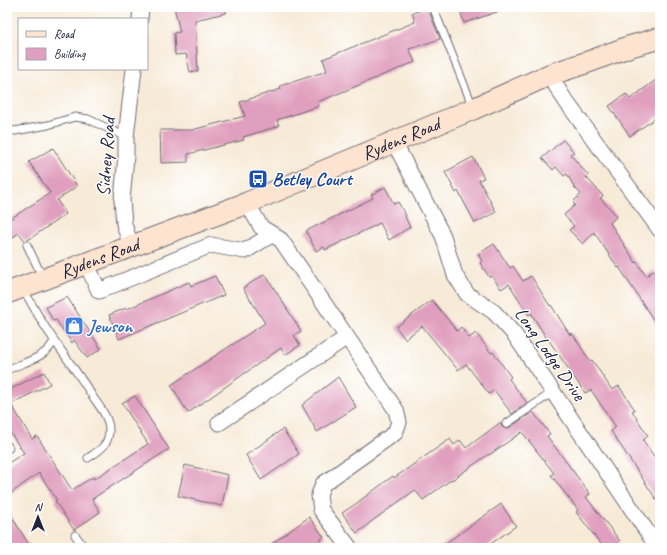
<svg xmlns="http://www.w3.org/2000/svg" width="667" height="555" font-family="Caveat,sans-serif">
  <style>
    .building { fill: #e09fbe }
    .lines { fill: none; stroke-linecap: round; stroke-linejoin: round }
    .lane-casing { stroke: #6d6872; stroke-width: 9 }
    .street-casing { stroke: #6d6872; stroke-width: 17 }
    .secondary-casing { stroke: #6d6872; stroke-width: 23 }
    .lane { stroke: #fff; stroke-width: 7 }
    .street { stroke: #fff; stroke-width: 15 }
    .secondary { stroke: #fde4d0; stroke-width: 21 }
    .labels { text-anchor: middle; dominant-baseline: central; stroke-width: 3; stroke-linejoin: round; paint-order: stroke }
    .street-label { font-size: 19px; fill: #22223b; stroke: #fff }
    .transit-label { font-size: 19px; font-weight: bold; fill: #164399; stroke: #fff; text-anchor: start }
    .shop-label { font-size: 19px; font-weight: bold; fill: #366cbe; stroke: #fff; text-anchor: start }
  </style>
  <rect width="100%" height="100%" fill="#fff"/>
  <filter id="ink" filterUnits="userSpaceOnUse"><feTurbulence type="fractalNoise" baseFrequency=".025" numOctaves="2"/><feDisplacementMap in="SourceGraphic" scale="8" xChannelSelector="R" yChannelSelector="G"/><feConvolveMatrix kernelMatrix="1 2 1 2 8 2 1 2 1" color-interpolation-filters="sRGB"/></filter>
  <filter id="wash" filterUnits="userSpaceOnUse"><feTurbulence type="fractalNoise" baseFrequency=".012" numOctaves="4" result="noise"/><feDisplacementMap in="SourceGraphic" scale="16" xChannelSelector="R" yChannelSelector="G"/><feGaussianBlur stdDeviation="0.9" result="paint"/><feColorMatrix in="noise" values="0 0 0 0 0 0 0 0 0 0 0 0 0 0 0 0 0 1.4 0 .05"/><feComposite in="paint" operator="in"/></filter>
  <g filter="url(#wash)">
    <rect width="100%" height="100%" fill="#f7ebd8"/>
    <g id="blocks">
      <path class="building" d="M 174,7 L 226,7 L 226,13 L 195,20 L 198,71 L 190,72 L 186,54 L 175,55 L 174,33 L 180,32 Z
        M 459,7 L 502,7 L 503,10 L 464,23 Z
        M 428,8 L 440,39 L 409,49 L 415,62 L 318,102 L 319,106 L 277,120 L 279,126 L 243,137 L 244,140 L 188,154 L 188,162 L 161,163 L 160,130 L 192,130 L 245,116 L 240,102 L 281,89 L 280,86 L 327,71 L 323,59 L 415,22 L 412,13 Z
        M 660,77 L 660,115 L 630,136 L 609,106 L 626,94 L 630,99 Z
        M 563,140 L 574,152 L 570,154 L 588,175 L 586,177 L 603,196 L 600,198 L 617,216 L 610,223 L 636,263 L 637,262 L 646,276 L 654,270 L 660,279 L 660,330 L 619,267 L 618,268 L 594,232 L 583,244 L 569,230 L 574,226 L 564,215 L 575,205 L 573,202 L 581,194 L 575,188 L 567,174 L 564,176 L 556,167 L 553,170 L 542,158 Z
        M 53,148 L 77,186 L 57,200 L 66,214 L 28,240 L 25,241 L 19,233 L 7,241 L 7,221 L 50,193 L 29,162 Z
        M 473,157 L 484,178 L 479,180 L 496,212 L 475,223 L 458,191 L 456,193 L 445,172 Z
        M 385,187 L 394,204 L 398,202 L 406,216 L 405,217 L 410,227 L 389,240 L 380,223 L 325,250 L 324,247 L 316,251 L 306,231 L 373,198 L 371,195 Z
        M 494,244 L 510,268 L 513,266 L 523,281 L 531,276 L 550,306 L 551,305 L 570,335 L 572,333 L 590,361 L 592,360 L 612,390 L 619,386 L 635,410 L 632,411 L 648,436 L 643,440 L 660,465 L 660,505 L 611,431 L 616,427 L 591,390 L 585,393 L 548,339 L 547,339 L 531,313 L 529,315 L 509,284 L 501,289 L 492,276 L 489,277 L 480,263 L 482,261 L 478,254 Z
        M 265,274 L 301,331 L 294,335 L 300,345 L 285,355 L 281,348 L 188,413 L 171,385 L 265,323 L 243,288 Z
        M 215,276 L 224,295 L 119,339 L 109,315 L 126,308 L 127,309 L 189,282 L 191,286 Z
        M 67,297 L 101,349 L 87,358 L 74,340 L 72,343 L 56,320 L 53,321 L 46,307 Z
        M 432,300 L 457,331 L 461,327 L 469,338 L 476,333 L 491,353 L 493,352 L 511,377 L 509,379 L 527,403 L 512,414 L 494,390 L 489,394 L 466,364 L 458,370 L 422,326 L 405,339 L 396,327 Z
        M 44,372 L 50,384 L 11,404 L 32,439 L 37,436 L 72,490 L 93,477 L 94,479 L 148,444 L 122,403 L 135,396 L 169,449 L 92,499 L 100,512 L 74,530 L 55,501 L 57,500 L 39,473 L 7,496 L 7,464 L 24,453 L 7,428 L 7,391 Z
        M 338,377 L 356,407 L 317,432 L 302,405 Z
        M 533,412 L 550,434 L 547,436 L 590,494 L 586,497 L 620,541 L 611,548 L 604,548 L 576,512 L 578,510 L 551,475 L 554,473 L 522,432 L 489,455 L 489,454 L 452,480 L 452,479 L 423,500 L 415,490 L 368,524 L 368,525 L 357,533 L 342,513 L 357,503 L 358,502 L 393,476 L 394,478 L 450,439 L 454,445 L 460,440 L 466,448 L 501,422 L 502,427 L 507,429 Z
        M 283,429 L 299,454 L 261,480 L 246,455 Z
        M 185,465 L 228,475 L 222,506 L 178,496 Z
        M 501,504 L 516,526 L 485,548 L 439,548 Z
        M 7,509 L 31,548 L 7,548 Z
        M 309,517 L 324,537 L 320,540 L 326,548 L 266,548 Z"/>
    </g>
  </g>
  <g filter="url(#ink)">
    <use href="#blocks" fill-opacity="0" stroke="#6d6872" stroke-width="1"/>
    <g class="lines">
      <g class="lane-casing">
        <path id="lane" d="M 433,7 L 473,107
          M 7,129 L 15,131 L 48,125 L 75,117 L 88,119 L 126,137
          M 27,245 L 43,278
          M 23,289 C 32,304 40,320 50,334 C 64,355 80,376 93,397 C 100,407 109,418 109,430 C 109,445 100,450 88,458
          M 7,370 C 24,362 46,358 54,341
          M 506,424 L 553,392
          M 7,445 L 9,448 L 7,449
          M 75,535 L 85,548"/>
      </g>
      <g class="street-casing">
        <path id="street" d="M 140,19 L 141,7
          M 549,75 L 565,100 L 660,230
          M 394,142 L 443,236 L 455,275 L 467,294 L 494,312 L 514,334 L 658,548
          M 131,246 L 124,224 L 122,200 L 126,156 L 126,137 L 134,69
          M 86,263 L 99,291 L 211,245 L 245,251 L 273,234
          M 347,337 L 396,410 L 399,422 L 395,433 L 323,484 L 319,495 L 321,510 L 350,548
          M 219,423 L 347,337 L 281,240 L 261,227 L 247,203"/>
      </g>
      <g class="secondary-casing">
        <g id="secondary">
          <path id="s1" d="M 7,293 L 247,203 L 473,109 L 549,75 L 591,61 L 628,47 L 660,38"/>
        </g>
      </g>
      <use href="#lane" class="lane"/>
      <use href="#street" class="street"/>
      <use href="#secondary" class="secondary"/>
    </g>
  </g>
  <defs>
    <g id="bus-square" transform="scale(1)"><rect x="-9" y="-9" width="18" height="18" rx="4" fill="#1a4fb4" stroke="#fff"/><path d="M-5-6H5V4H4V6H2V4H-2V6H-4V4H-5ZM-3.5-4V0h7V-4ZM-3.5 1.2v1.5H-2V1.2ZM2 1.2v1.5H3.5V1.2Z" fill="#fff"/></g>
    <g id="shop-square" transform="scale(1)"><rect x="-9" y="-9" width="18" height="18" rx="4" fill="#3f7fe0" stroke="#fff"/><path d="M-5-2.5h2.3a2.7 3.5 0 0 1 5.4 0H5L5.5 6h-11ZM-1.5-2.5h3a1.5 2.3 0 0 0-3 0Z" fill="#fff"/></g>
  </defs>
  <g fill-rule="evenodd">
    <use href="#bus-square" x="258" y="179"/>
    <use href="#shop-square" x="74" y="326"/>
  </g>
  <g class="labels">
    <g class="street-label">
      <text stroke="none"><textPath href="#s1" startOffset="423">Rydens Road</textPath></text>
      <text transform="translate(106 157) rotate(-86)">Sidney Road</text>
      <text stroke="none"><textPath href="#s1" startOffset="99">Rydens Road</textPath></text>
      <text transform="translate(550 354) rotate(55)">Long Lodge Drive</text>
    </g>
    <g class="transit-label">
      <text x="272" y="179">Betley Court</text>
    </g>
    <g class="shop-label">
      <text x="88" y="326">Jewson</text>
    </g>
  </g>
  <rect width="667" height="555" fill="none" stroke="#fff" stroke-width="24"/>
  <rect x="18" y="18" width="130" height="52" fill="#ffffff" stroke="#a7a7b1"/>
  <rect x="26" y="31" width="20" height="6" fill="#fde4d0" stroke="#a7a7b1"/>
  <text x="54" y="38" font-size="12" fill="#22223b">Road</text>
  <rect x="26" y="48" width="20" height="12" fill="#e09fbe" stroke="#a7a7b1"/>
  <text x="54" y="58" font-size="12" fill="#22223b">Building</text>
  <g transform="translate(38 517)" stroke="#ffffff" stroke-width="3" paint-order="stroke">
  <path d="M0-3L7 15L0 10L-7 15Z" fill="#22223b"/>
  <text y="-6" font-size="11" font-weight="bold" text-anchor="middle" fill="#22223b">N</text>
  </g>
</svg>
